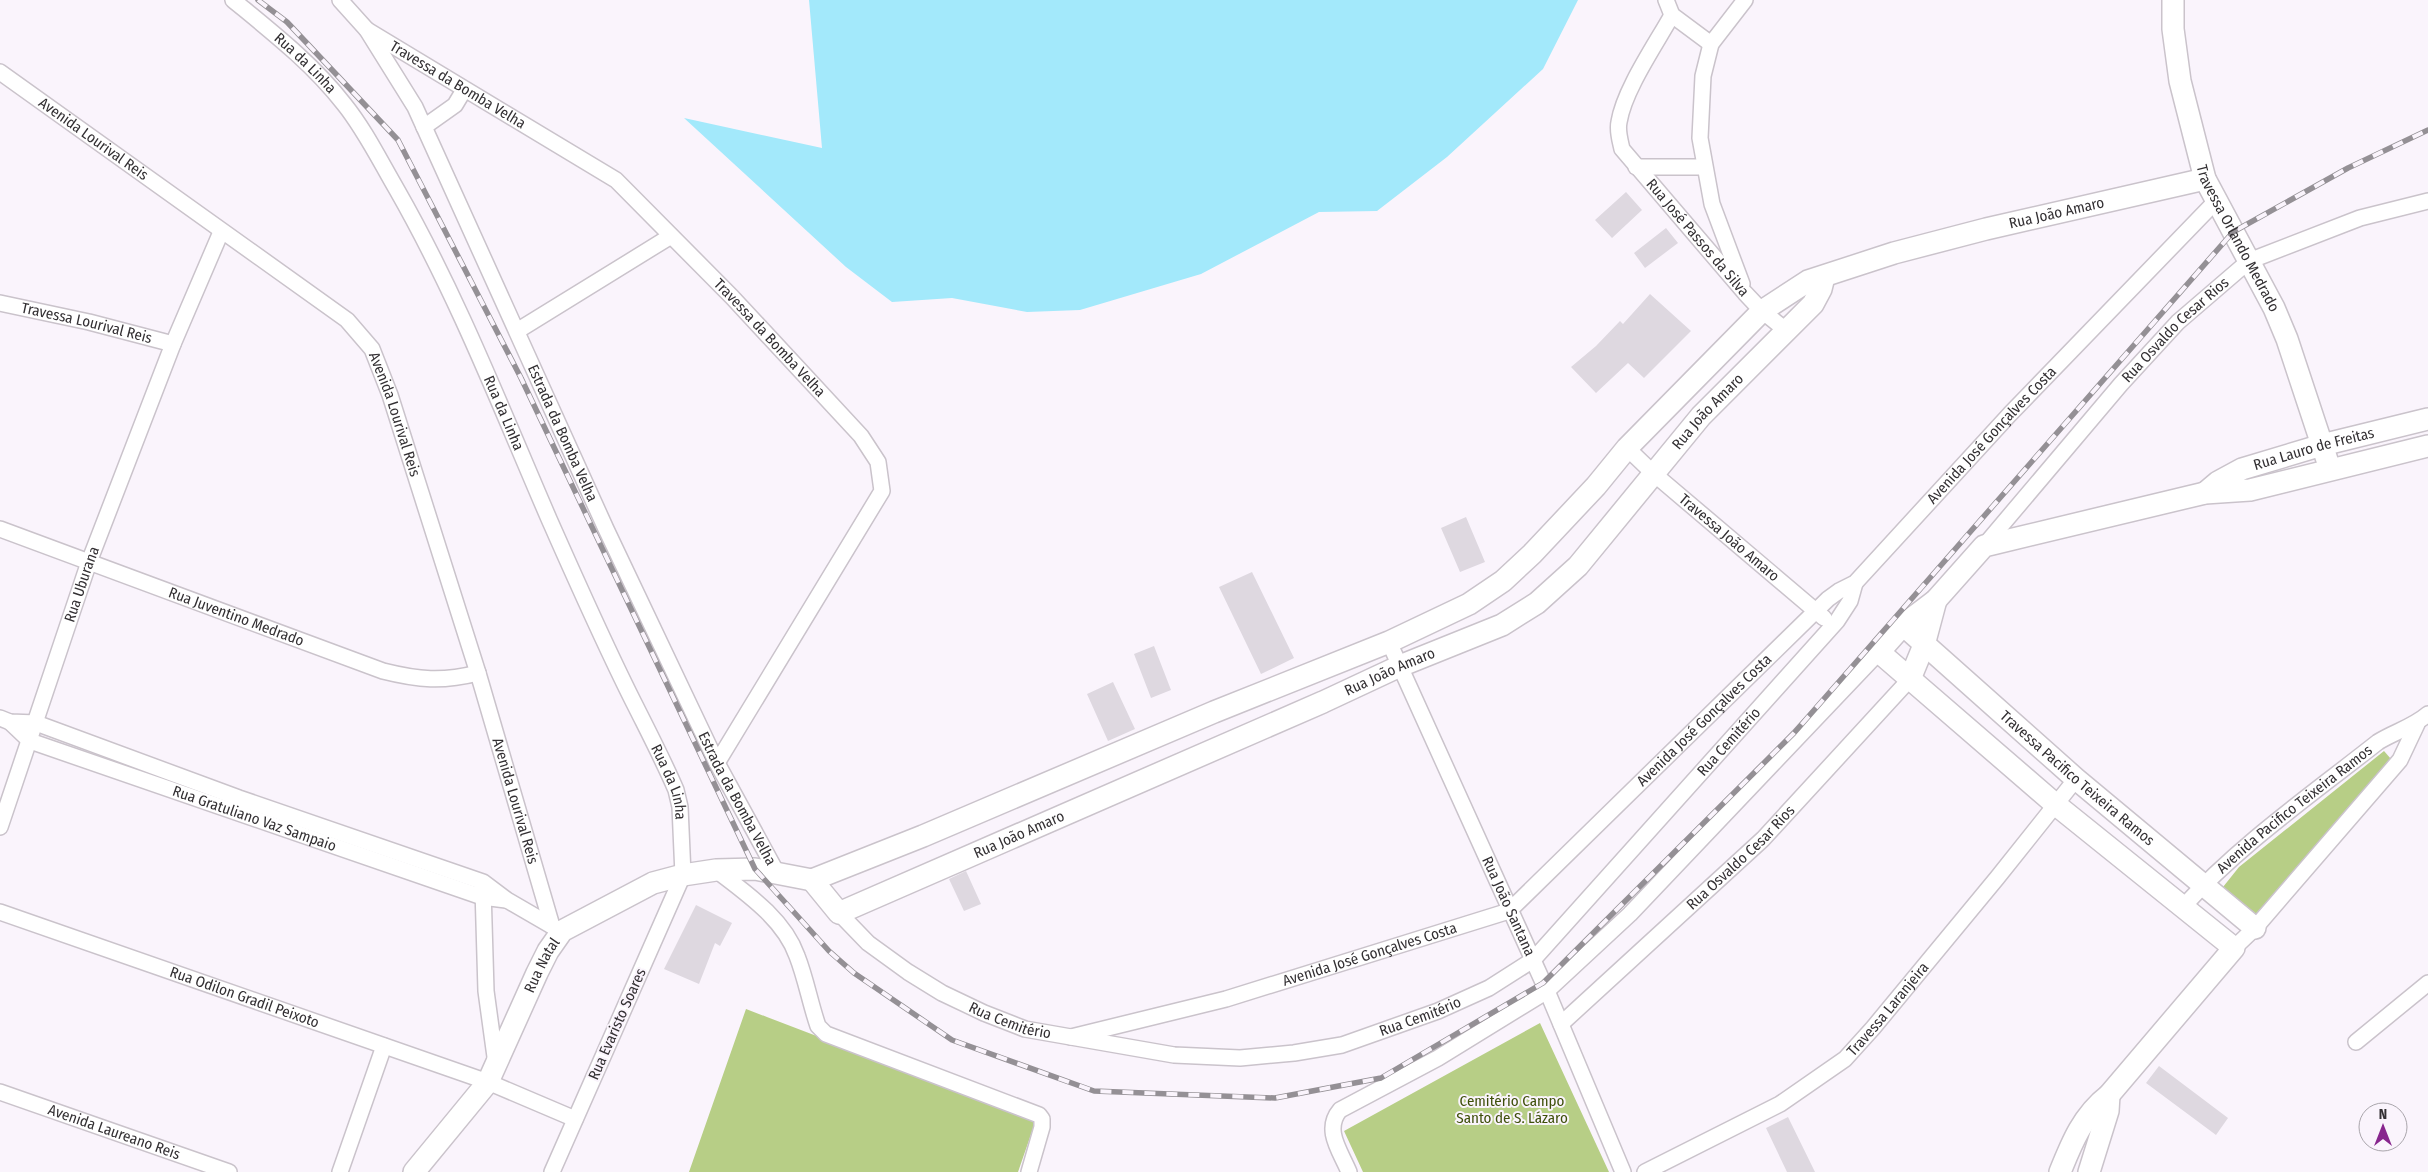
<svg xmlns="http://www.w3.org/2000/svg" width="2428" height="1172" font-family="'Fira Sans Condensed',sans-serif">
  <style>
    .green { fill: #b7ce86 }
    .water { fill: #a3e9fb }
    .building { fill: #ded8e0 }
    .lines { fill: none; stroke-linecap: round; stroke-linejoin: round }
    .street-casing { stroke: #cac3cb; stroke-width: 18 }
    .secondary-casing { stroke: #cac3cb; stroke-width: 24 }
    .street { stroke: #fff; stroke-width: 15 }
    .secondary { stroke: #fff; stroke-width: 21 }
    .rail-casing { stroke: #949095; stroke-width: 5.5 }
    .rail { stroke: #faf4fc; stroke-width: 4; stroke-dasharray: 11; stroke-linecap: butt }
    .labels { text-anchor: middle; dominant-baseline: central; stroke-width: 4; stroke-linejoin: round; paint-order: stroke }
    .street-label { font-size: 15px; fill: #333033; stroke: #faf4fc }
    .park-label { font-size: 15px; fill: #3e4f0a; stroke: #faf4fc }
  </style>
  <rect width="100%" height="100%" fill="#faf4fc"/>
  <path class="green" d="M 2384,751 L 2391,759 L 2255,916 L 2223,887 L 2239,867 Z
    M 746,1009 L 1036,1120 L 1018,1172 L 689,1172 Z
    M 1540,1023 L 1609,1172 L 1363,1172 L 1344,1131 Z"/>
  <path class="water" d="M 809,0 L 1578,0 L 1543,69 L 1447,157 L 1377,211 L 1319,212 L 1201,274 L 1080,310 L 1027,312 L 952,298 L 892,302 L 846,267 L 684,118 L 822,148 Z"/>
  <path class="building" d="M 1626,192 L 1642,210 L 1612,238 L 1595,220 Z
    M 1666,228 L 1678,243 L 1645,268 L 1634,253 Z
    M 1650,294 L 1691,331 L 1644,378 L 1628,363 L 1596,393 L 1571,367 L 1596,346 L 1620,321 L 1623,324 Z
    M 1466,517 L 1485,562 L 1460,572 L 1441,528 Z
    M 1252,572 L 1294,658 L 1261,674 L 1219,587 Z
    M 1154,646 L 1171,690 L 1151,698 L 1134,654 Z
    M 1113,682 L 1135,729 L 1108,741 L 1087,694 Z
    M 966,871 L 981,904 L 964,911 L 949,879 Z
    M 696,905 L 732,923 L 720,946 L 715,943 L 699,984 L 664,969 Z
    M 2159,1066 L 2228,1118 L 2216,1135 L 2146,1083 Z
    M 1788,1117 L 1815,1172 L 1787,1172 L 1766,1128 Z"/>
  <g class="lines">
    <g class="street-casing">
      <g id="street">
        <path id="s1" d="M 233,0 C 272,32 313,64 344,104 C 365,130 380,161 397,190 C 457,295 501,408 549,519 C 577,582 605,646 636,707 C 650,735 664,762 676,790 L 680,807 L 683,875 L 552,1172"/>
        <path id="s2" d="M 340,0 L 367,30 L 415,107 L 606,529 L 717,763 L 777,873"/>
        <path d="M 1666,0 L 1672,15 L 1711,44"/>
        <path id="s3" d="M 1672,15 C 1656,44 1624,90 1619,122 C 1617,131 1620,140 1622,149 L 1745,293 L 1762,311 L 1787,331"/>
        <path id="s4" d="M 367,30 L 616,180 L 732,297 L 861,436 L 878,462 L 882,491 L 717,763"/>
        <path id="s5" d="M 0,72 L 347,320 L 372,349 L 390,395 L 478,673 L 552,926"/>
        <path d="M 424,127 L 455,105 L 464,90"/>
        <path d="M 1636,167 L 1704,167"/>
        <path d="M 1742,284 L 1712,204 L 1700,138 L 1703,76 L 1711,44 L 1745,0"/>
        <path id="s6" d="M 0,303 L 89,322 L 173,344"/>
        <path d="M 517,331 L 671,236"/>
        <path id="s7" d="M 1627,448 L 1653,473 L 1824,618"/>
        <path id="s8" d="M 0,529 L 383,671 C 419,680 442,682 478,673"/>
        <path id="s9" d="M 1984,546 L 2121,384 L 2178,322 L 2249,261 L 2360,218 L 2428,201"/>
        <path id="s10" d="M 1389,642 L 1547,991 L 1623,1172"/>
        <path d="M 0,718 L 10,722 L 36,723 L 239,798 L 483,882 L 507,900 L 557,929"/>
        <path id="s11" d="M 10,722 L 30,741 L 482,897 L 506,900"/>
        <path id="s12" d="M 0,827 L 89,562 L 173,344 L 221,232"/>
        <path d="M 716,870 C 746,893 784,919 797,956 C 806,979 810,1003 818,1026 L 826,1034 L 1039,1115 L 1042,1119 L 1042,1127 L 1029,1172"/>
        <path d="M 483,889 L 486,991 L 496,1064"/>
        <path id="s13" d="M 2182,908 C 2239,845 2311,795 2378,742 C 2394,732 2413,727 2428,714"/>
        <path id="s14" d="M 0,912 L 488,1082 L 575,1119"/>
        <path id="s15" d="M 839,913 L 868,943 L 908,972 L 942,993 L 984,1013 L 1025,1029 L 1174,1055 L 1240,1058 L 1294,1053 L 1342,1045 L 1438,1011 L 1489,988 L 1533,960 L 1837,621 L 1850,601 L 1855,583"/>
        <path d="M 2234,948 L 2255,928 L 2400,760 L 2417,724"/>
        <path id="s16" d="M 1561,1024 L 1763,839 L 1910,679"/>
        <path id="s17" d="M 1071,1037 L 1226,999 L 1509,911 L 1828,599 L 1839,591 L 1855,583 L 2010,414 L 2216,201"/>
        <path d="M 2356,1042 L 2428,983"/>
        <path id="s18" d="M 0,1092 L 229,1172"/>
        <path d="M 340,1172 L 384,1046"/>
        <path d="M 1349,1172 C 1341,1152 1323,1130 1340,1110 L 1438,1058 L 1547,991 L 1630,914 L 1879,652"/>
        <path id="s19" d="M 1645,1172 L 1780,1104 L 1845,1059 L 1873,1028 L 1997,878 L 2076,779"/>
      </g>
    </g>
    <g class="secondary-casing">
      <g id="secondary">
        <path id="s20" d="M 2173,0 L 2173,29 L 2180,81 L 2205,179 L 2274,308 L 2287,339 L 2330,469"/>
        <path id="s21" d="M 2205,493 L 2218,482 L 2242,469 L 2322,445 L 2428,419"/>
        <path id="s22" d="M 1903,625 L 2076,779 L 2255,928"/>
        <path d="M 1910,679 L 1924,645 L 1936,600"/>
        <path id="s23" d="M 812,880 L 923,836 L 1214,712 L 1389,642 L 1469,604 L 1503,581 L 1532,554 L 1596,486 L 1627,448 L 1762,311 L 1808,281 L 1894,253 L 1986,229 L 2205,179"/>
        <path id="s24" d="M 812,880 L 839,913 L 1323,702 L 1400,666 L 1502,625 L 1537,603 L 1578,566 L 1701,416 L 1813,304 L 1821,289 L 1824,277"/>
        <path id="s25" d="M 414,1172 L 488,1082 L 537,973 L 548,951 L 562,931 L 653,883 L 683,875 L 716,870 L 755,869 L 812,880"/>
        <path d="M 2060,1172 C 2072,1142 2083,1115 2109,1095 L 2234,948 L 2055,804 L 1879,652 L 1903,625 L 1936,600 L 1984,546 L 2205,493 L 2250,490 L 2428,446"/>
        <path d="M 2089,1172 L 2108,1111 L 2109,1095"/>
      </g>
    </g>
    <use href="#street" class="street"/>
    <use href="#secondary" class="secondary"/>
    <g class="rail-casing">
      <path id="rail" d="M 258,0 L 287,22 L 398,140 L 521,378 L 755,869 L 829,951 L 854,973 L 952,1040 L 1094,1091 L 1275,1098 L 1381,1078 L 1543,983 L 1794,733 L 2233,232 L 2348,168 L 2428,130"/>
    </g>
    <use href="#rail" class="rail"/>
  </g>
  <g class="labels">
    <g class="street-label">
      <text stroke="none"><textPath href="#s1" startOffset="96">Rua da Linha</textPath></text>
      <text stroke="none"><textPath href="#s4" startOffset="106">Travessa da Bomba Velha</textPath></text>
      <text stroke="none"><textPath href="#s5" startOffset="115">Avenida Lourival Reis</textPath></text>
      <text stroke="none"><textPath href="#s23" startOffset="1441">Rua João Amaro</textPath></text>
      <text stroke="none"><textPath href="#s3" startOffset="264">Rua José Passos da Silva</textPath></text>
      <text stroke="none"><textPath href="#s20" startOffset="250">Travessa Orlando Medrado</textPath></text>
      <text stroke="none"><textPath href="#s6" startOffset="89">Travessa Lourival Reis</textPath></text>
      <text stroke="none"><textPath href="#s9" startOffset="289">Rua Osvaldo Cesar Rios</textPath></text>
      <text stroke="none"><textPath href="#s4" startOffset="511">Travessa da Bomba Velha</textPath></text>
      <text stroke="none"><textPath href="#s24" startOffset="1064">Rua João Amaro</textPath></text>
      <text stroke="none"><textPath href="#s1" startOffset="501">Rua da Linha</textPath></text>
      <text stroke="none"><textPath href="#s5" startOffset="534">Avenida Lourival Reis</textPath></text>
      <text stroke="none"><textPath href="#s2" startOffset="489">Estrada da Bomba Velha</textPath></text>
      <text stroke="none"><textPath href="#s17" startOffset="1135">Avenida José Gonçalves Costa</textPath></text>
      <text stroke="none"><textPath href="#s21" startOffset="119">Rua Lauro de Freitas</textPath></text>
      <text stroke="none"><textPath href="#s7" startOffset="136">Travessa João Amaro</textPath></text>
      <text stroke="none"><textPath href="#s12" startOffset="256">Rua Uburana</textPath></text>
      <text stroke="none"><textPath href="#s8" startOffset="252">Rua Juventino Medrado</textPath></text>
      <text stroke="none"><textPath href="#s24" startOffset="644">Rua João Amaro</textPath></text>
      <text stroke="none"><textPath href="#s17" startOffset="729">Avenida José Gonçalves Costa</textPath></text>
      <text stroke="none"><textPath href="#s15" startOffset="1045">Rua Cemitério</textPath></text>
      <text stroke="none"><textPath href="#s22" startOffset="232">Travessa Pacifico Teixeira Ramos</textPath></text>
      <text stroke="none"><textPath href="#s1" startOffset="906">Rua da Linha</textPath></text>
      <text stroke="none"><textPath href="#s2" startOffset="894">Estrada da Bomba Velha</textPath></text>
      <text stroke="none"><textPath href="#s5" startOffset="939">Avenida Lourival Reis</textPath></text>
      <text stroke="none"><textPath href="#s13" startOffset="150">Avenida Pacifico Teixeira Ramos</textPath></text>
      <text stroke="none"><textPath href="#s11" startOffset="265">Rua Gratuliano Vaz Sampaio</textPath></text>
      <text stroke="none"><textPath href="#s24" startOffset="239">Rua João Amaro</textPath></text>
      <text stroke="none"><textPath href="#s16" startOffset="245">Rua Osvaldo Cesar Rios</textPath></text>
      <text stroke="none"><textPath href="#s10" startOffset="290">Rua João Santana</textPath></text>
      <text stroke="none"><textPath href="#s17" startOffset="310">Avenida José Gonçalves Costa</textPath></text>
      <text stroke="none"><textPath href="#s25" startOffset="245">Rua Natal</textPath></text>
      <text stroke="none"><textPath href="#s14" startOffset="259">Rua Odilon Gradil Peixoto</textPath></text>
      <text stroke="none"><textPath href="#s19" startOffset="296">Travessa Laranjeira</textPath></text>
      <text stroke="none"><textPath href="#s15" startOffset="625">Rua Cemitério</textPath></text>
      <text stroke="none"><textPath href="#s15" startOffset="205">Rua Cemitério</textPath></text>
      <text transform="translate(617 1024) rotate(-66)">Rua Evaristo Soares</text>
      <text stroke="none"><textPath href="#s18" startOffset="121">Avenida Laureano Reis</textPath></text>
    </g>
    <g class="park-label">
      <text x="1512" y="1101">Cemitério Campo<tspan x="1512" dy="17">Santo de S. Lázaro</tspan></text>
    </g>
  </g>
  <g transform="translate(2383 1127)"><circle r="24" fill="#faf4fc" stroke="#aaa6ac"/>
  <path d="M0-4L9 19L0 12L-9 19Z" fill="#88268e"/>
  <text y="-8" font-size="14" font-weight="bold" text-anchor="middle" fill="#333033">N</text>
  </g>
</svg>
